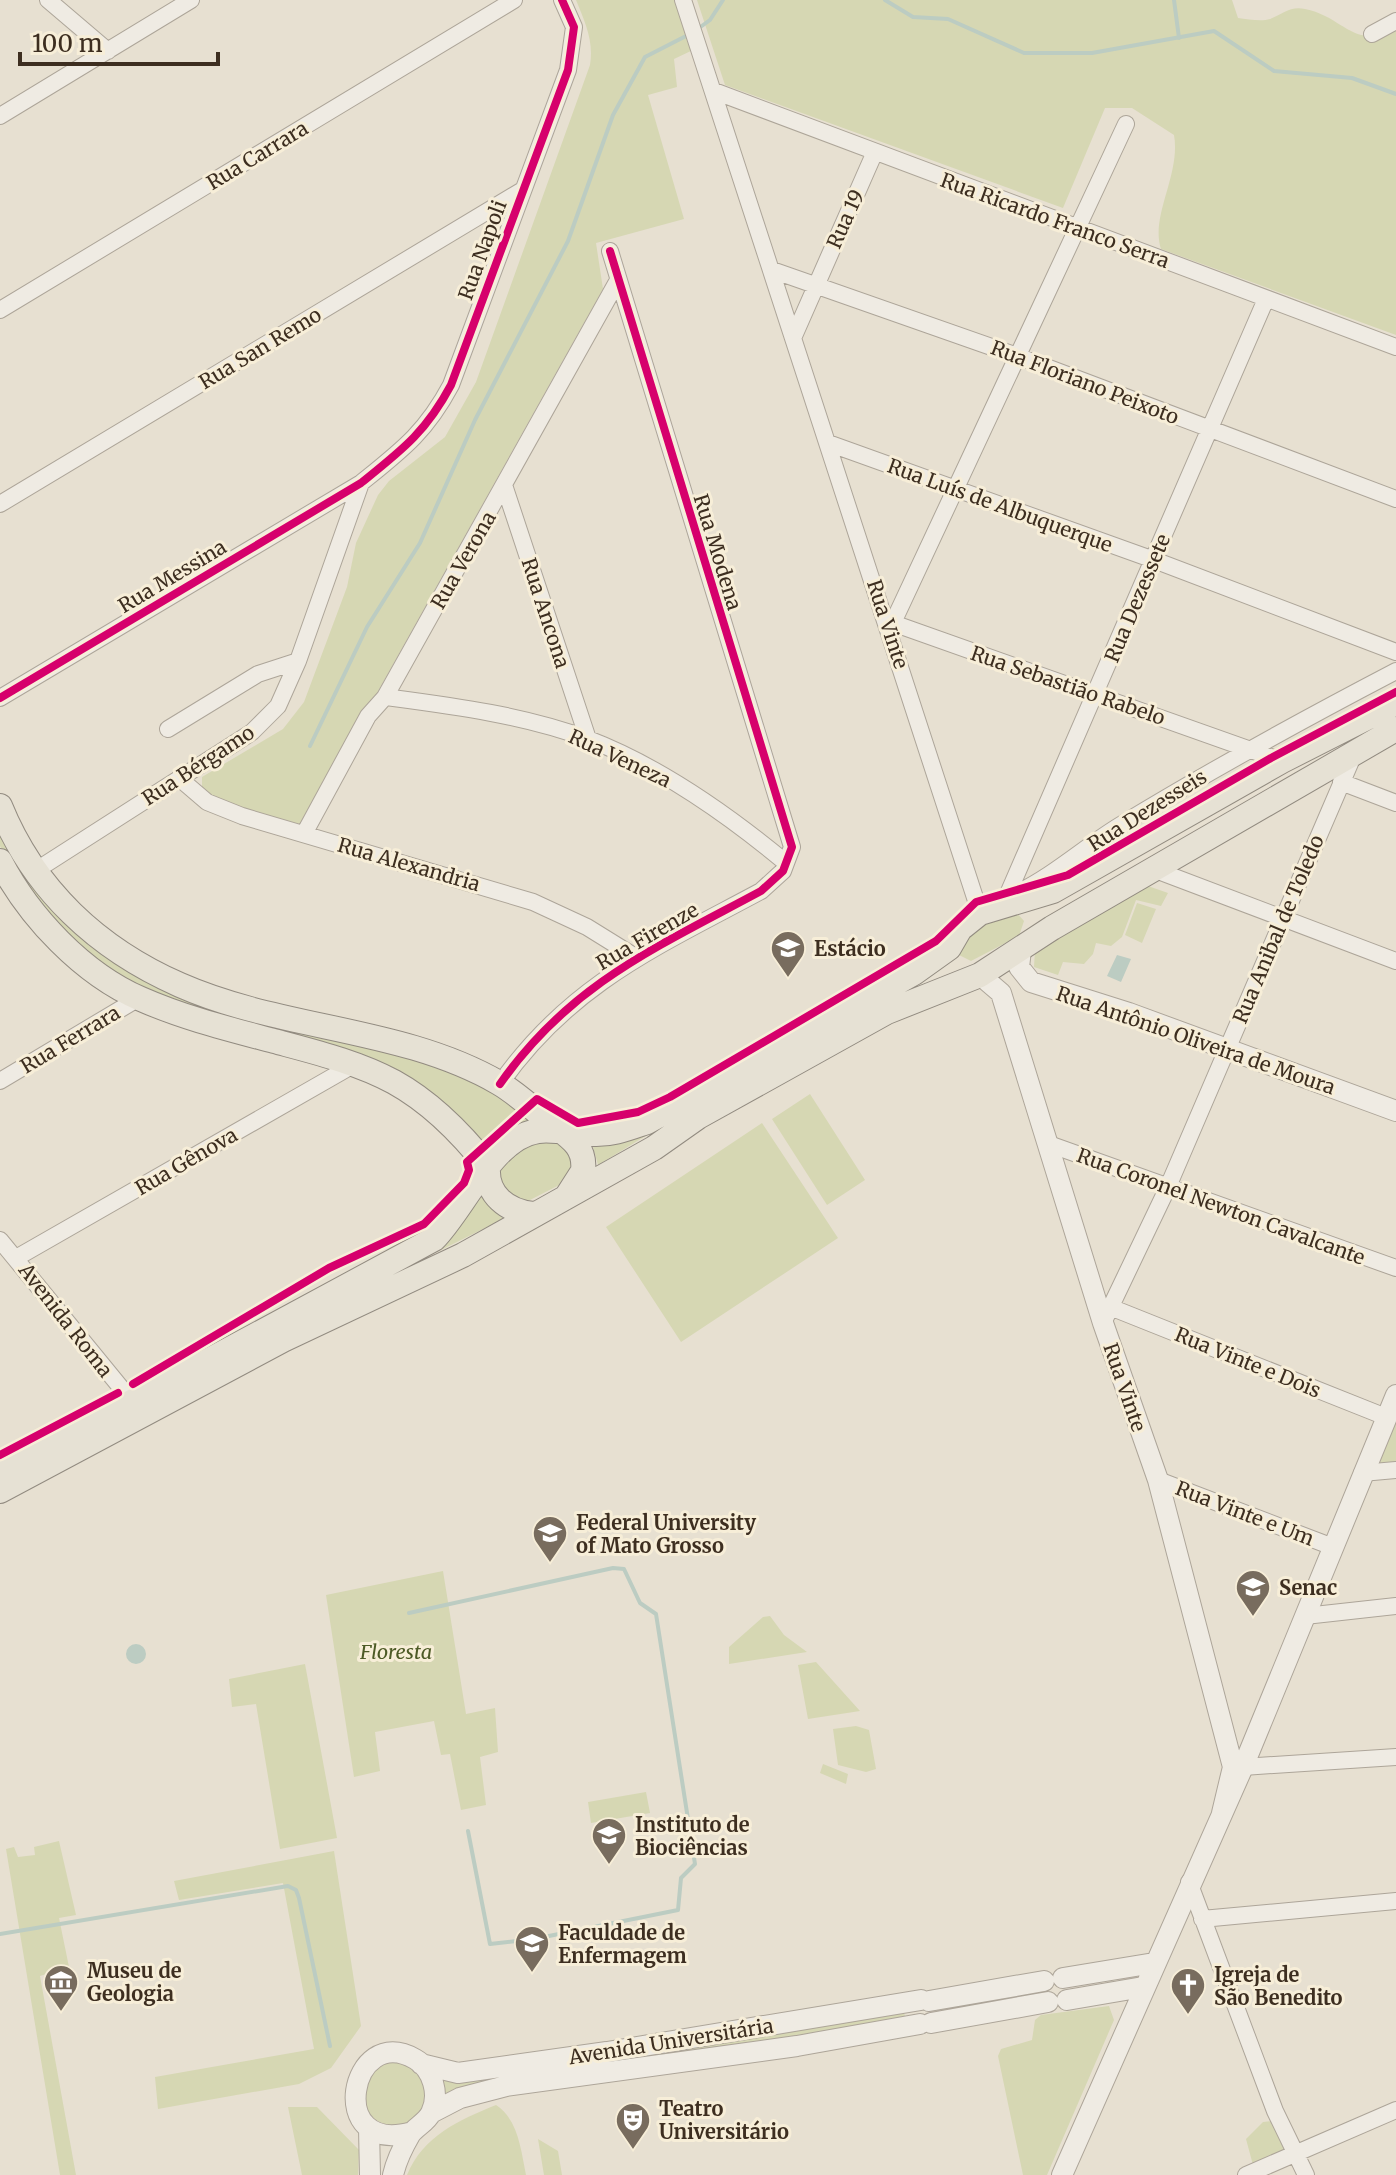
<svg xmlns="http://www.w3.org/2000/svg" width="1396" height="2175" font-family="Merriweather,serif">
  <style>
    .green { fill: #d6d7b3 }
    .water { fill: #bcccc2 }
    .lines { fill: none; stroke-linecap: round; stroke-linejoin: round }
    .stream { stroke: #bcccc2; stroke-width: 4 }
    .minor-casing { stroke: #ada599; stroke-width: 18 }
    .tertiary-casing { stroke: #ada599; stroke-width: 22 }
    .primary-casing { stroke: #928b80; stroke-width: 26 }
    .minor { stroke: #efebe3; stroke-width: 16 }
    .tertiary { stroke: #efebe3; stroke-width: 20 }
    .primary { stroke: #e6e1d4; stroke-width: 24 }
    .cycleway-casing { stroke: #f7eed8; stroke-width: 13 }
    .cycleway { stroke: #d6006c; stroke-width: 8 }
    .labels { text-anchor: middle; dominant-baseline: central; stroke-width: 6; stroke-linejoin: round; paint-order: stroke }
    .street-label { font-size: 20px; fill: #3d2e20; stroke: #f7eed8 }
    .poi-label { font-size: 20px; font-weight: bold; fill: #3d2e20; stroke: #f7eed8; text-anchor: start }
    .park-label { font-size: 20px; font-style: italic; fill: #4d5a26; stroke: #f7eed8 }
  </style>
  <rect width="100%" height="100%" fill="#e7e0d1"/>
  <path class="green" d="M 576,0 L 675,0 L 693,50 L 674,59 L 677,87 L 648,95 L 684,219 L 596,243 L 603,289 L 301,829 L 211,797 L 202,788 L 202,777 L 283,729 L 304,702 L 347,587 L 356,543 L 378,495 L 389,481 L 445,437 L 476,382 L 590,65 C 594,41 585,22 576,0 Z
    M 697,0 L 1232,0 L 1238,18 C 1248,19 1261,22 1270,19 C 1283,14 1290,6 1305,9 C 1345,17 1354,52 1396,27 L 1396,335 L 1161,249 C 1150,216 1181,174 1174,135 L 1132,108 L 1105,108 L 1063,208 L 725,85 Z
    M 0,820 L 113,959 L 455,1070 L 541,1123 L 490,1151 L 423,1091 L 172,1005 L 95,962 L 17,879 L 0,846 Z
    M 1148,886 L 1168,893 L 1161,906 L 1136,900 L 1122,937 L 1111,946 L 1096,943 L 1093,954 L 1084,964 L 1063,962 L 1058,975 L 1034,967 L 1035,950 Z
    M 1137,903 L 1156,909 L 1142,943 L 1125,935 Z
    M 1016,912 L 1024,921 L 1019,936 L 971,961 L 957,954 L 974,927 Z
    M 810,1094 L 865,1180 L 827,1205 L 772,1119 Z
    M 713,1095 L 598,1165 L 592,1143 Z
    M 762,1123 L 838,1238 L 681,1342 L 606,1227 Z
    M 558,1137 L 576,1154 L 573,1178 L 528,1201 L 507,1195 L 498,1175 C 508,1147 532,1143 558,1137 Z
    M 481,1190 L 503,1219 L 383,1279 Z
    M 1396,1403 L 1396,1463 L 1370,1466 Z
    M 443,1571 L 466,1714 L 495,1708 L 498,1752 L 480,1757 L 486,1805 L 461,1810 L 450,1754 L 441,1755 L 434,1721 L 375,1732 L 380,1771 L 354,1777 L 326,1595 Z
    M 770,1616 L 784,1635 L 807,1652 L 729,1664 L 729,1647 L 763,1617 Z
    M 816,1662 L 860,1711 L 808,1719 L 798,1665 Z
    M 305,1664 L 337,1838 L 280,1849 L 256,1704 L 232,1707 L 229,1679 Z
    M 856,1726 L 869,1730 L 876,1769 L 866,1772 L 838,1765 L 833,1729 Z
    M 823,1764 L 848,1774 L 846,1784 L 820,1773 Z
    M 646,1792 L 650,1813 L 591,1823 L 588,1802 Z
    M 59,1841 L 76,1915 L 59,1918 L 69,1967 L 40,1976 L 76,2175 L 60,2175 L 6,1849 L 14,1847 L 18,1857 L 35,1855 L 34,1847 Z
    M 334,1851 L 361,2026 L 331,2068 L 299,2084 L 158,2109 L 155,2077 L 314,2049 L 283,1883 L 179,1900 L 174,1881 Z
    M 1109,2006 L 1114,2020 L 1047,2175 L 1023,2175 L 998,2056 L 1001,2049 L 1032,2040 L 1035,2020 L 1041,2015 Z
    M 903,2010 L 905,2016 L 440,2102 L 441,2080 L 456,2082 Z
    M 387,2062 C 421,2060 429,2083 424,2112 L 397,2130 L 367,2116 C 363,2085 358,2080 387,2062 Z
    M 496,2105 C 518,2119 521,2150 526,2175 L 407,2175 C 423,2136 459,2120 496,2105 Z
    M 288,2107 L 317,2107 L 359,2150 L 358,2175 L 302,2175 Z
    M 1272,2121 L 1287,2145 L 1285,2152 L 1253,2165 L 1246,2139 L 1263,2122 Z
    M 538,2139 L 558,2151 L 562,2175 L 544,2175 Z"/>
  <path class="water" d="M 1117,955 L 1131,959 L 1121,982 L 1107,976 Z
    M126 1654a10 10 0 1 1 20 0a10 10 0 1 1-20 0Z"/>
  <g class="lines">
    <path class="stream" d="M 885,0 L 913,17 L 948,19 L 1024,53 L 1092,53 L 1214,31 L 1274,71 L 1352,78 L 1396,94
      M 1174,0 L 1179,38
      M 699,28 L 710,20 L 723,0
      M 310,746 L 367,627 L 420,543 L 475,420 L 568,241 L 613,115 L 645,57 L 688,35
      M 409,1613 L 613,1568 L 624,1569 L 640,1603 L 656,1614 L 695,1864 L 681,1878 L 678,1910 L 534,1939 L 490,1944 L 468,1831
      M 0,1934 L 288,1886 L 296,1890 L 299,1898 L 330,2046"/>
    <g class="minor-casing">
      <path id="minor" d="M 48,0 L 108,51
        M 683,0 L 980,913
        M 1372,34 L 1396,21
        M 714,91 L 1396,347
        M 0,116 L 191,0
        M 772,270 L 1017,356 L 1396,499
        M 0,310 L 514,0
        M 794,336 L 874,154
        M 828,443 L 1154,560 L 1396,652
        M 505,488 L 588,739
        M 0,504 L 521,191
        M 890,629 L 1126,124
        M 890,629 L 901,626 L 1282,761
        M 385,697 C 453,706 524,715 588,739 C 659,766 727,814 785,862
        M 0,698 L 361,483 C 402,450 426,432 451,385 L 568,70 L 574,27 L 562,0
        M 168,729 L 258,674 L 298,661
        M 179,778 L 207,802 L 242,816 L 533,902 L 587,927 L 637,958
        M 1341,782 L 1396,803
        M 304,834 L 368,716 L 385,697 L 617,282
        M 1153,869 L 1396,961
        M 35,871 L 252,732 L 278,706 L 298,661 L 361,483
        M 1017,893 C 1055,875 1088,844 1124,823 C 1213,769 1304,719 1396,671
        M 1004,903 L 1266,299
        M 0,1081 L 139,998
        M 500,1084 C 570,984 657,947 761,891 L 783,871 L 792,847 L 610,251
        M 1046,1143 L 1396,1268
        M 0,1240 L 131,1400
        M 16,1258 L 355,1064
        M 1110,1307 L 1386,1417
        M 1103,1323 L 1167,1189 L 1354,754
        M 1362,1473 L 1396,1470
        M 1158,1480 L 1333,1547
        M 1305,1616 L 1396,1606
        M 1243,1767 L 1396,1757
        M 1189,1882 L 1275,2111 L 1306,2175
        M 1202,1919 L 1396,1901
        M 1246,2175 L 1396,2110"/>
    </g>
    <g class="tertiary-casing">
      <path id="tertiary" d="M 1021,950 L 1019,967 L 1031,982 L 1129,1013 L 1396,1111
        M 980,975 L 1001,993 L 1103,1323 L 1158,1480 L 1233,1767 L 1222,1813
        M 1063,1978 L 1154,1963
        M 1067,2000 L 1143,1987
        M 929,2001 L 1044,1981
        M 931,2023 L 1048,2002
        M 421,2064 L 458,2073 L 607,2052 L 921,2000
        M 431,2113 L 460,2098 L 506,2086 L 797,2046 L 920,2024
        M 369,2128 L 370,2175
        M 393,2175 C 396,2162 403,2147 410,2135 C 415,2127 426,2123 431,2113 C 440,2095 433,2069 415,2059 C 350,2021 324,2157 412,2132
        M 1062,2175 L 1243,1767 L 1396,1395"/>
    </g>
    <g class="primary-casing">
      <path id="primary" d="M 0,806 C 34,890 98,949 180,985 C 282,1030 402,1027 499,1083 C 518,1094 534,1110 552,1124 C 569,1137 586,1146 583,1171 L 567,1196
        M 0,861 C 29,917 83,974 141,999 C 184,1018 229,1029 274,1041 C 315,1052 357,1062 394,1082 C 432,1103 462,1134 488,1167
        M 488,1167 C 486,1195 507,1211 533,1214
        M 0,1473 L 434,1239 C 464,1209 493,1137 538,1131 C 556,1129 575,1134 593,1134 C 612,1135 629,1128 647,1122 L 914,973 L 949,948 L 960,929 L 980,913 L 1053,891 L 1282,761 L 1396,703
        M 0,1491 L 283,1340 L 463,1255 L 654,1148 L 698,1117 L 887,1012 L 980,975 L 1052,928 L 1396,729"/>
    </g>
    <use href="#minor" class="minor"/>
    <use href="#tertiary" class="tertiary"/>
    <use href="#primary" class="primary"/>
    <g class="cycleway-casing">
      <path id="cycleway" d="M 0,698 L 361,483 C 402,450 426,432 451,385 L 568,70 L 574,27 L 562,0
        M 500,1084 C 570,984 657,947 761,891 L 783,871 L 792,847 L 610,251
        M 133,1384 L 329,1268 L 424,1224 L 464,1183 L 469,1170 L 467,1162 L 537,1099 L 578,1123 L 638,1112 L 670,1097 L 936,941 L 976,902 L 1068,875 L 1271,758 L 1396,692
        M 0,1455 L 118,1393"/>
    </g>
    <use href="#cycleway" class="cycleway"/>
  </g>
  <defs>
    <g id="university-pin" transform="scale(1.8)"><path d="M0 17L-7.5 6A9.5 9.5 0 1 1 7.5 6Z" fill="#786c5e" stroke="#f7eed8"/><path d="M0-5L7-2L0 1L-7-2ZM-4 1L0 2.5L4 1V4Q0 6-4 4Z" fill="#fff"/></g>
    <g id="museum-pin" transform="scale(1.8)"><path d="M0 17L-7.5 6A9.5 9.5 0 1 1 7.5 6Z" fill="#786c5e" stroke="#f7eed8"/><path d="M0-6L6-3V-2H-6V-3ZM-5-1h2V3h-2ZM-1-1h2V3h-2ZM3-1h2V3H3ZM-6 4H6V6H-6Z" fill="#fff"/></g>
    <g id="church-pin" transform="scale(1.8)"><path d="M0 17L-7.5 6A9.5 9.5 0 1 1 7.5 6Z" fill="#786c5e" stroke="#f7eed8"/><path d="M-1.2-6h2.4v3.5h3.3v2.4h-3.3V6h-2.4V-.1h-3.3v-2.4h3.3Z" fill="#fff"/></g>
    <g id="theatre-pin" transform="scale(1.8)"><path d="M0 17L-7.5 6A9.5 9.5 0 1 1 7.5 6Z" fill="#786c5e" stroke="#f7eed8"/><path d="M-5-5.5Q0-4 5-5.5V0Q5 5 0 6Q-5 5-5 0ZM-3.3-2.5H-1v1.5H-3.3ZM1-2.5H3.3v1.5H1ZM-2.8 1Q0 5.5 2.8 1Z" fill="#fff"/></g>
  </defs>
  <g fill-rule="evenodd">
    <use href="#university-pin" x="788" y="948"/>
    <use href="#university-pin" x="550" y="1533"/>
    <use href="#university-pin" x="1253" y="1587"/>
    <use href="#university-pin" x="609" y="1835"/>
    <use href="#university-pin" x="532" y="1943"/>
    <use href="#museum-pin" x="61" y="1982"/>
    <use href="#church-pin" x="1188" y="1985"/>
    <use href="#theatre-pin" x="633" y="2120"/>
  </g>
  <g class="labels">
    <g class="street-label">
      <text transform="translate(257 155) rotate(-31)">Rua Carrara</text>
      <text transform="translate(845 219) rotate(-66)">Rua 19</text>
      <text transform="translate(1055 220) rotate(20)">Rua Ricardo Franco Serra</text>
      <text transform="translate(482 250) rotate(-70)">Rua Napoli</text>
      <text transform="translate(260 348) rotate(-31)">Rua San Remo</text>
      <text transform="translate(1085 382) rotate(21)">Rua Floriano Peixoto</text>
      <text transform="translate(1000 505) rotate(20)">Rua Luís de Albuquerque</text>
      <text transform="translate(718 552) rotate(73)">Rua Modena</text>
      <text transform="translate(463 560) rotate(-60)">Rua Verona</text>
      <text transform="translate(172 576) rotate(-31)">Rua Messina</text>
      <text transform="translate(1137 598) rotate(-67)">Rua Dezessete</text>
      <text transform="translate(546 613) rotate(72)">Rua Ancona</text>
      <text transform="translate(888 624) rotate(72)">Rua Vinte</text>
      <text transform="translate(1068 685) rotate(19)">Rua Sebastião Rabelo</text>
      <text transform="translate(620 758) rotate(25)">Rua Veneza</text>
      <text transform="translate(198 765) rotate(-33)">Rua Bérgamo</text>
      <text transform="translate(1147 810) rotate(-32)">Rua Dezesseis</text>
      <text transform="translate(409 864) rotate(16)">Rua Alexandria</text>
      <text transform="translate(1278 929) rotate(-67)">Rua Anibal de Toledo</text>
      <text transform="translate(647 936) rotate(-30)">Rua Firenze</text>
      <text transform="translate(70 1039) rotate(-31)">Rua Ferrara</text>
      <text transform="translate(1196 1040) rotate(19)">Rua Antônio Oliveira de Moura</text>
      <text transform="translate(186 1161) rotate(-30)">Rua Gênova</text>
      <text transform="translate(1221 1206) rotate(20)">Rua Coronel Newton Cavalcante</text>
      <text transform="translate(66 1320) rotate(52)">Avenida Roma</text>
      <text transform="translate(1248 1362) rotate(22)">Rua Vinte e Dois</text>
      <text transform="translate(1125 1387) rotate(71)">Rua Vinte</text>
      <text transform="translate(1245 1513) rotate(21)">Rua Vinte e Um</text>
      <text transform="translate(671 2041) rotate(-9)">Avenida Universitária</text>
    </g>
    <g class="poi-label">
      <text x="814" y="948">Estácio</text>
      <text x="576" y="1522">Federal University<tspan x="576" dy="23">of Mato Grosso</tspan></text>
      <text x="1279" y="1587">Senac</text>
      <text x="635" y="1824">Instituto de<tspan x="635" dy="23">Biociências</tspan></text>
      <text x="558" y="1932">Faculdade de<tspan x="558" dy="23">Enfermagem</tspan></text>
      <text x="87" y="1970">Museu de<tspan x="87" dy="23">Geologia</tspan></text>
      <text x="1214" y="1974">Igreja de<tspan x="1214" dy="23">São Benedito</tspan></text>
      <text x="659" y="2108">Teatro<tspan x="659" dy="23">Universitário</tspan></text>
    </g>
    <g class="park-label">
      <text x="396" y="1651">Floresta</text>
    </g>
  </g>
  <path d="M20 52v12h198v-12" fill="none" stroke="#3d2e20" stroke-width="4"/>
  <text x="32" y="52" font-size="24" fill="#3d2e20" stroke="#f7eed8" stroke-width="6" paint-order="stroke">100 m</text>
</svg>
